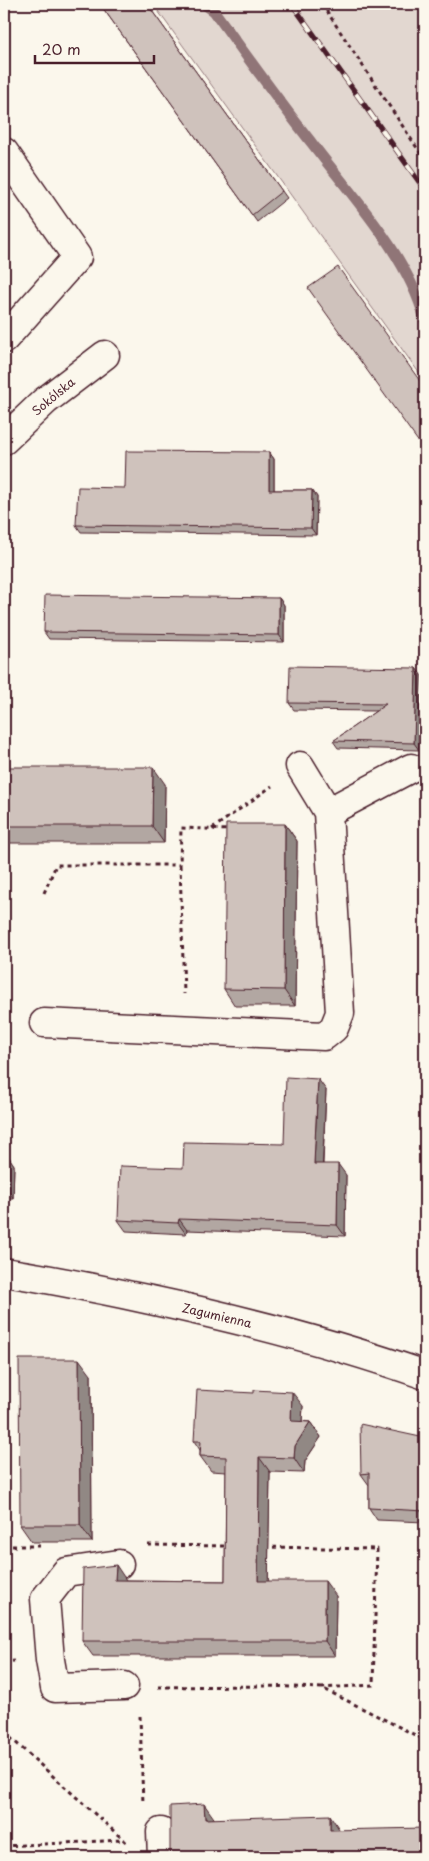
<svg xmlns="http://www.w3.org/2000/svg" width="429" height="1861" font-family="'Playpen Sans',sans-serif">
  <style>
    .green { fill: #e2d7d0; stroke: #967b7e }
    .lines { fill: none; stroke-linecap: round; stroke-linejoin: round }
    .stream { stroke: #907477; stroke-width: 11 }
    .minor-casing { stroke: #4a1f2b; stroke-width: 31 }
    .path { stroke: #4a1f2b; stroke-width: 3; stroke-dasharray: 4 4; stroke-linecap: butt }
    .minor { stroke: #fbf7ec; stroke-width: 28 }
    .rail-casing { stroke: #4a1f2b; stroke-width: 5.5 }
    .rail { stroke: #fbf7ec; stroke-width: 4; stroke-dasharray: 11; stroke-linecap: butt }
    .wall { fill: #b2a7a2; stroke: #4a1f2b }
    .shaded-wall { fill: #918884; stroke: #4a1f2b }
    .building { fill: #cfc2bc; stroke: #4a1f2b }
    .labels { text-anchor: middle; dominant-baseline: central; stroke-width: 4; stroke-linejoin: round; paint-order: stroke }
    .street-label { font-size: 12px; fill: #4a1f2b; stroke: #fbf7ec }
  </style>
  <rect width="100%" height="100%" fill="#fbf7ec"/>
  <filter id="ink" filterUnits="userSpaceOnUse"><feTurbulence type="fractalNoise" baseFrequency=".02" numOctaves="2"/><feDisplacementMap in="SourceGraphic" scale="10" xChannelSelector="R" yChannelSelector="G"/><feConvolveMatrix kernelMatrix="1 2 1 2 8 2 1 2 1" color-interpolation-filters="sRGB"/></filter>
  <g filter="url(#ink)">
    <path class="green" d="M 153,4 L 425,4 L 425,381 Z"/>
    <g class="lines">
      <path class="stream" d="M 204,4 L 214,11 C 246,55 277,99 311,142 C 351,195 408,255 425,320"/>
      <g class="minor-casing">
        <path id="minor" d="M 4,152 L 77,257 L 4,339
          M 4,440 L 45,401 L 105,355
          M 300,766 L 328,812
          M 44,1023 L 324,1036 L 334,1028 L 340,1013 L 328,812 L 411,768
          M 4,1272 C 52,1279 99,1289 146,1299 C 240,1319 334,1343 425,1375
          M 119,1564 L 66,1572 L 45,1599 L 50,1660 L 55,1688 L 124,1686
          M 161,1832 L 162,1857"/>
      </g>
      <path class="path" d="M 322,4 L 425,160
        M 212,829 L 272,786
        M 180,865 L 184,994
        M 44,893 L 56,865 L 180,865 L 181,828 L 229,830
        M 148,1545 L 229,1546
        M 4,1546 L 41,1546
        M 265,1547 L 377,1549 L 373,1685 L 322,1688
        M 4,1662 L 14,1661
        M 158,1687 L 264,1686 L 322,1688 L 425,1740
        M 140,1716 L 143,1804
        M 4,1732 L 126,1842
        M 4,1846 L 123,1840"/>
      <use href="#minor" class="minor"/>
      <g class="rail-casing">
        <path id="rail" d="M 292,4 L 425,190"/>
      </g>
      <use href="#rail" class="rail"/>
    </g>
    <path class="wall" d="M 100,4 L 147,4 L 287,198 L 257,222 Z
      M 269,452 L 274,459 L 274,490 L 312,490 L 317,497 L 316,535 L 81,532 L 76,525 L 125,488 Z
      M 279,598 L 284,605 L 284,642 L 49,639 L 44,632 Z
      M 416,668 L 421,675 L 419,750 L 338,748 L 333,741 L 376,711 L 294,710 L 289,703 Z
      M 4,767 L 165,784 L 164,843 L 4,843 Z
      M 285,824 L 297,841 L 295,1006 L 235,1006 L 224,989 Z
      M 326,1090 L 323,1164 L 346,1175 L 345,1236 L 187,1230 L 186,1234 L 126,1231 L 118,1220 L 183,1168 L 284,1144 Z
      M 4,1150 L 14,1165 L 13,1198 L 4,1198 Z
      M 91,1375 L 92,1542 L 32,1542 L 20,1525 Z
      M 303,1406 L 302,1421 L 310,1422 L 321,1437 L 305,1461 L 304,1473 L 270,1472 L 268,1581 L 336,1596 L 335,1656 L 93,1656 L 82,1641 L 126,1580 L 225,1581 L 226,1472 L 211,1471 L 200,1456 L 200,1450 L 194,1441 Z
      M 425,1438 L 425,1522 L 377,1520 L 369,1508 L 369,1485 L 361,1474 Z"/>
    <path class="shaded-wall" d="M 269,452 L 274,459 L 274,497 L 269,490 Z
      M 312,490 L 317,497 L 316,535 L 311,528 Z
      M 279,598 L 284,605 L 284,642 L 279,635 Z
      M 4,607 L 6,610 L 4,701 Z
      M 416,668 L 421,675 L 419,750 L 414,743 Z
      M 153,767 L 165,784 L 164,843 L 152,826 Z
      M 285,824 L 297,841 L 295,1006 L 284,990 Z
      M 4,916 L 7,920 L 4,1093 Z
      M 318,1079 L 326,1090 L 322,1175 L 314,1164 Z
      M 4,1150 L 14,1165 L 13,1198 L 4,1184 Z
      M 338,1164 L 346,1175 L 345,1236 L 337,1225 Z
      M 179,1219 L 187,1230 L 186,1234 L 178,1223 Z
      M 79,1359 L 91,1375 L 92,1542 L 80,1525 Z
      M 292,1392 L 303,1406 L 301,1436 L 291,1421 Z
      M 310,1422 L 321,1437 L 305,1461 L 304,1473 L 294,1458 L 295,1446 Z
      M 259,1457 L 270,1472 L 268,1596 L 258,1581 Z
      M 116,1565 L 126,1580 L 126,1595 L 115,1580 Z
      M 325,1581 L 336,1596 L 335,1656 L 325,1641 Z
      M 204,1804 L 216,1821 L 205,1819 Z
      M 330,1815 L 341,1832 L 330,1830 Z"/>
    <path class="building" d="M 100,4 L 147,4 L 282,191 L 252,215 Z
      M 338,267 L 425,388 L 425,451 L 308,288 Z
      M 126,451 L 269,452 L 269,490 L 312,490 L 311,528 L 76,525 L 78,487 L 125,488 Z
      M 45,595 L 279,598 L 279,635 L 44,632 Z
      M 290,666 L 416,668 L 414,743 L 333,741 L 386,704 L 289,703 Z
      M 4,767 L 153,767 L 152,826 L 4,826 Z
      M 226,824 L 285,824 L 284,990 L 224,989 Z
      M 286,1077 L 318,1079 L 314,1164 L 338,1164 L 337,1225 L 179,1219 L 178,1223 L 118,1220 L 120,1166 L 183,1168 L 184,1142 L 284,1144 Z
      M 19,1359 L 79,1359 L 80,1525 L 20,1525 Z
      M 197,1390 L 254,1393 L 254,1390 L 292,1392 L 291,1421 L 310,1422 L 295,1446 L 294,1458 L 259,1457 L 258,1581 L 325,1581 L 325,1641 L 82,1641 L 83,1569 L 116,1565 L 115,1580 L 225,1581 L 226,1457 L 200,1456 L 201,1441 L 194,1441 Z
      M 360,1424 L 425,1438 L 425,1511 L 369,1508 L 369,1473 L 361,1474 Z
      M 204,1804 L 205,1819 L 330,1815 L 330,1830 L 425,1828 L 425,1857 L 170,1857 L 170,1806 Z"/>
  </g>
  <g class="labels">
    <g class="street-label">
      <text transform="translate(53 396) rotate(-40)">Sokólska</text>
      <text transform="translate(217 1315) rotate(13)">Zagumienna</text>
    </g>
  </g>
  <rect width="429" height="1861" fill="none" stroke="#fbf7ec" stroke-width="20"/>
  <rect x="10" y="10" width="409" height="1841" fill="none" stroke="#4a1f2b" stroke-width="2" filter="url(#ink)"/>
  <path d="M35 55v8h119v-8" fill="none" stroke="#4a1f2b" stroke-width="2.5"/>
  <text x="42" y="55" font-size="15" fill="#4a1f2b" stroke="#fbf7ec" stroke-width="4" paint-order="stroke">20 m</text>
</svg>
